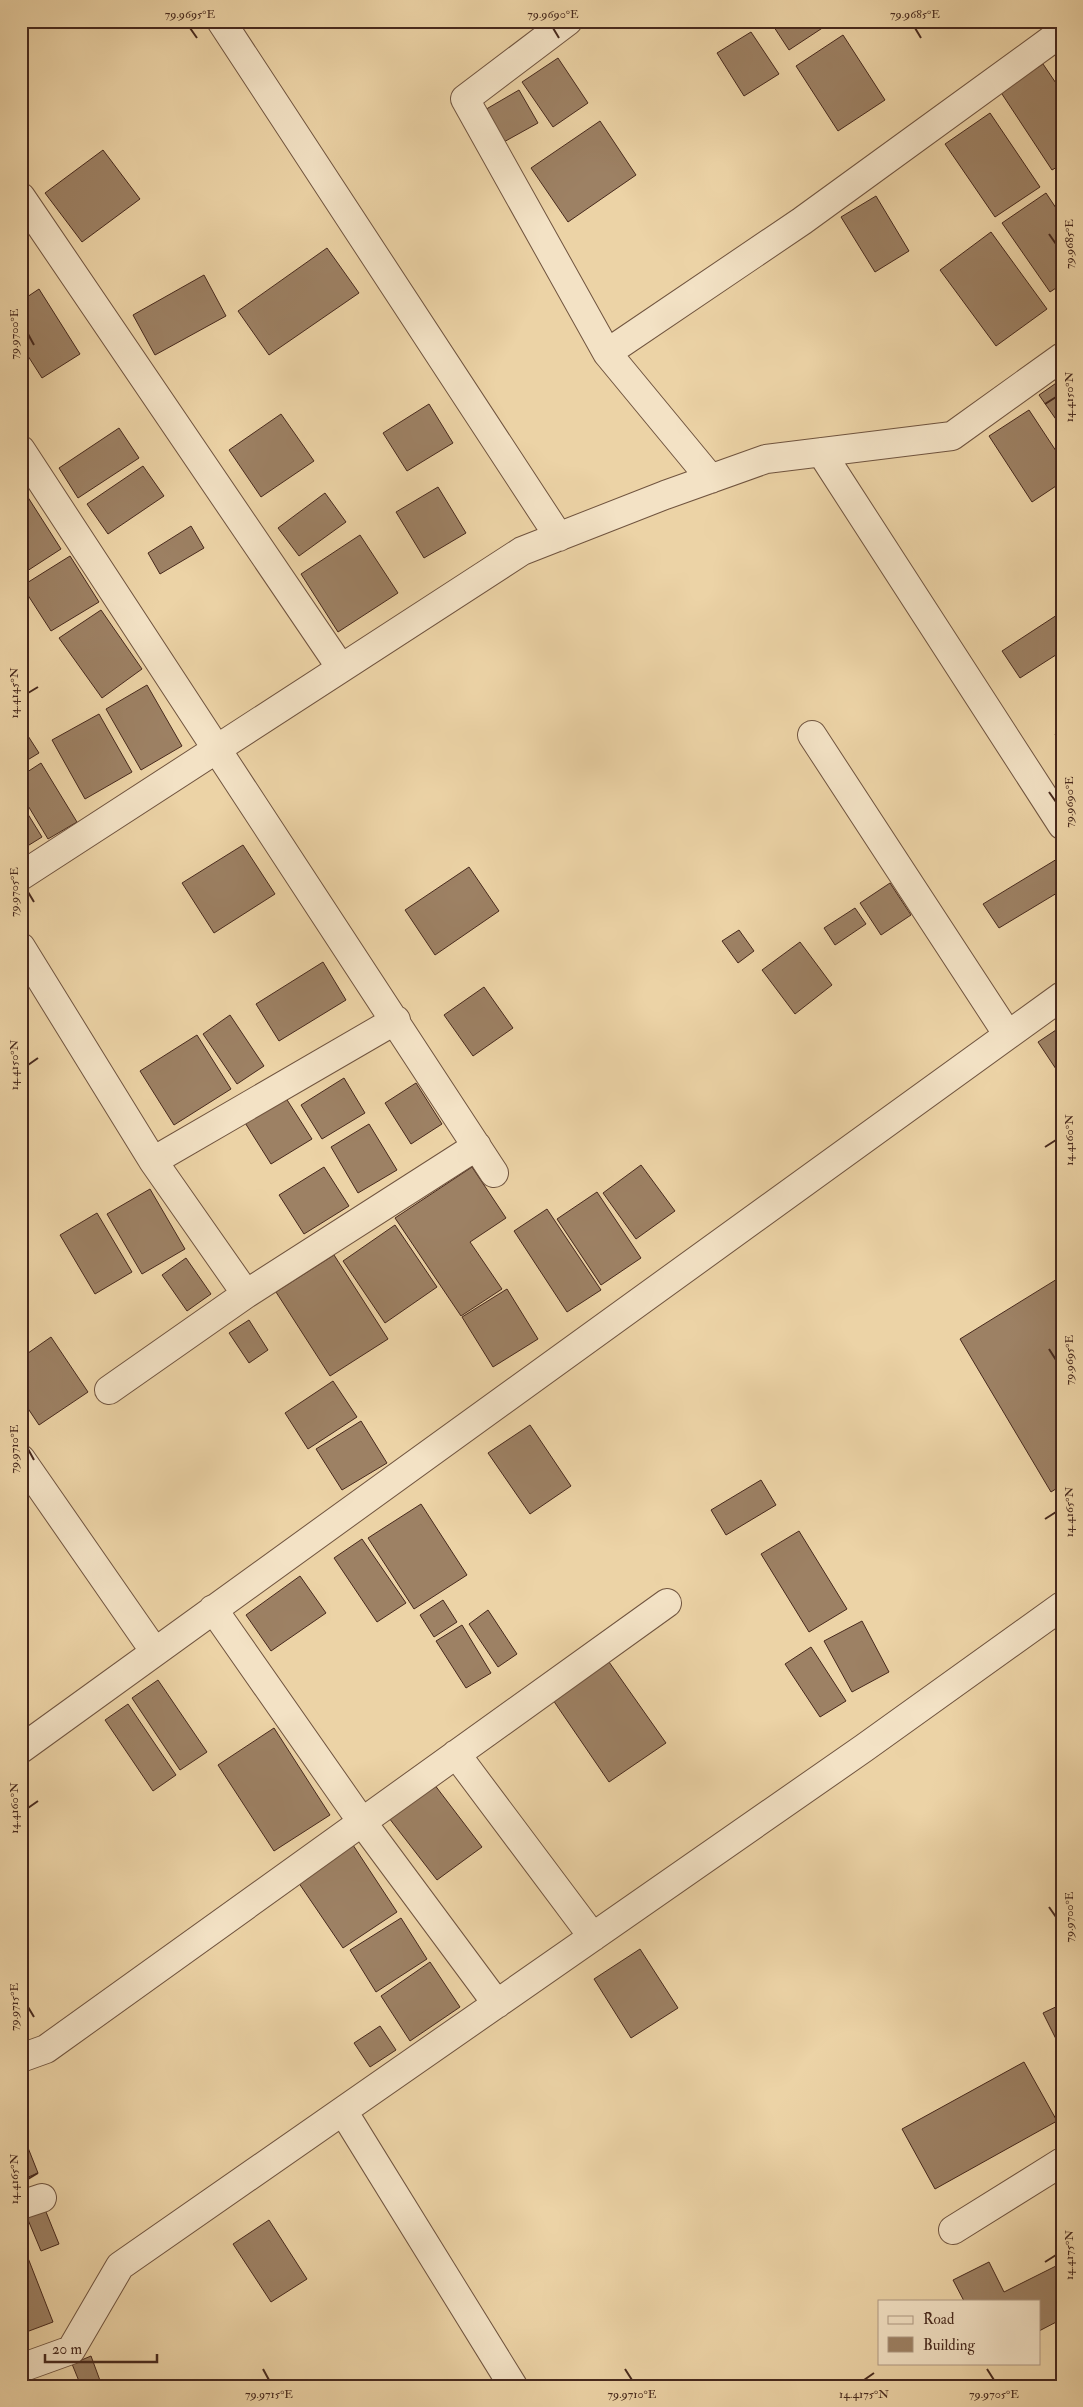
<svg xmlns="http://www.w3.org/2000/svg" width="1083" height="2407" font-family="'IM FELL Double Pica',serif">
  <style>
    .building { fill: #9d8164; stroke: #47291d }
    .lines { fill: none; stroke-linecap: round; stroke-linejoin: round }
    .minor-casing { stroke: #70543f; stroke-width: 30 }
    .minor { stroke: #f3e2c5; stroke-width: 28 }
    .ticks { fill: none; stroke: #47291d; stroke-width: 2 }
    .neatline { fill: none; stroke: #47291d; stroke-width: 2 }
    .ticks-label { font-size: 12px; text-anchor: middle; fill: #47291d }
  </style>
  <rect width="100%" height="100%" fill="#ecd3a6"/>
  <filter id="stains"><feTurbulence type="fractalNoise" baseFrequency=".004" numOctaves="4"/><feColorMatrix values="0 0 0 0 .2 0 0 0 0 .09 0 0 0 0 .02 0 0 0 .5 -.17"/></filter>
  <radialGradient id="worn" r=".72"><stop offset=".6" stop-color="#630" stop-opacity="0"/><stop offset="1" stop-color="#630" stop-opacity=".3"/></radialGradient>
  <path class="building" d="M 770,21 L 829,21 L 830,23 L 789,50 Z
    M 751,32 L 779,74 L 744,96 L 717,53 Z
    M 843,35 L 885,100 L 838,131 L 796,66 Z
    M 558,58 L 588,103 L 553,127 L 522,82 Z
    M 1043,64 L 1062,92 L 1062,164 L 1052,170 L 1000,91 Z
    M 519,90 L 538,123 L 502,143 L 483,111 Z
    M 990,113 L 1040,187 L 995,217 L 945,144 Z
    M 600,121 L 636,175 L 568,222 L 531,168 Z
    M 103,150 L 140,199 L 82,242 L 45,193 Z
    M 1046,193 L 1062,217 L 1062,284 L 1050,292 L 1002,223 Z
    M 876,196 L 909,251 L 875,272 L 841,217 Z
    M 991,232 L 1047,309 L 996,346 L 940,270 Z
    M 327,248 L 359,293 L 269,355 L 238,311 Z
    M 204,275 L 226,316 L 155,355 L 133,315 Z
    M 39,289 L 80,354 L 42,378 L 21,345 L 21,301 Z
    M 1062,379 L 1062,428 L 1039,395 Z
    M 429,404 L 453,443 L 407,471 L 383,433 Z
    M 1029,410 L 1062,460 L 1062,482 L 1032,502 L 989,436 Z
    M 281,414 L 314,461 L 261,497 L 229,450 Z
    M 119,428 L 139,458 L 78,498 L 59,468 Z
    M 143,466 L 164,496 L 108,534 L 87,504 Z
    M 438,487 L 466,533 L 424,558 L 396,512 Z
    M 22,488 L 61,549 L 24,573 L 21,569 Z
    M 325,493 L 346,522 L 299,556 L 278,528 Z
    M 191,526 L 204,548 L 160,574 L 148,553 Z
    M 360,535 L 398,593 L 338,632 L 301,574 Z
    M 70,556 L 99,602 L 51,631 L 22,586 Z
    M 101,610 L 142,669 L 102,698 L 59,638 Z
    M 1057,615 L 1062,622 L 1062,651 L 1020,678 L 1002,651 Z
    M 147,685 L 182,746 L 141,770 L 106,709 Z
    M 99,714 L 132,772 L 85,799 L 52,740 Z
    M 21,725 L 39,753 L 21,764 Z
    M 1062,729 L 1062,745 L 1055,734 Z
    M 41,763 L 77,822 L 48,839 L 21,794 L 21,776 Z
    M 21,803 L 42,837 L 21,850 Z
    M 243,845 L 275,894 L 214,933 L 182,883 Z
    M 1057,859 L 1062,867 L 1062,890 L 999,928 L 983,904 Z
    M 469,867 L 499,911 L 435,955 L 405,910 Z
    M 890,883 L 911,915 L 881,935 L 860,903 Z
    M 855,908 L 866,924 L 835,945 L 824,928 Z
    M 739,930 L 754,951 L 738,963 L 722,941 Z
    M 800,942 L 832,985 L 795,1014 L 762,970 Z
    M 323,962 L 346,1000 L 279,1041 L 256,1004 Z
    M 484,987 L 513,1028 L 473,1056 L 444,1015 Z
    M 230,1015 L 264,1066 L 237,1084 L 203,1034 Z
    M 1062,1026 L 1062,1078 L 1038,1042 Z
    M 197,1035 L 231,1089 L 174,1125 L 140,1071 Z
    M 344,1078 L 365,1113 L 322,1139 L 301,1105 Z
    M 416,1083 L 442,1124 L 411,1144 L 385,1103 Z
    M 282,1092 L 312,1139 L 271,1164 L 242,1118 Z
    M 369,1124 L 397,1170 L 358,1193 L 331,1147 Z
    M 641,1165 L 675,1211 L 636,1239 L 603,1193 Z
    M 324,1167 L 349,1206 L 304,1234 L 279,1195 Z
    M 472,1167 L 506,1218 L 470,1242 L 502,1289 L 461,1316 L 395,1218 Z
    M 150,1189 L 185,1249 L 142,1274 L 107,1214 Z
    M 597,1192 L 641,1258 L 601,1285 L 557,1219 Z
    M 547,1209 L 601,1290 L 567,1312 L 514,1231 Z
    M 97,1213 L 132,1272 L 95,1294 L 60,1235 Z
    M 395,1225 L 437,1287 L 385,1323 L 343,1261 Z
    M 334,1255 L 388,1339 L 330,1376 L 276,1292 Z
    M 186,1258 L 211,1294 L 187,1311 L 162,1275 Z
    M 1062,1276 L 1062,1365 L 1059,1367 L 1062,1371 L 1062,1485 L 1051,1492 L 960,1339 Z
    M 507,1289 L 538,1339 L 493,1367 L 462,1317 Z
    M 249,1320 L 268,1350 L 249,1363 L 229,1333 Z
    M 51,1337 L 88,1392 L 39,1425 L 21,1398 L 21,1358 Z
    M 333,1381 L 357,1417 L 308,1449 L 285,1413 Z
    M 361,1421 L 387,1463 L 342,1490 L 316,1449 Z
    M 530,1425 L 571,1486 L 530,1514 L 488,1453 Z
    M 761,1480 L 776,1505 L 726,1535 L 711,1510 Z
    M 421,1504 L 467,1575 L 414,1609 L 368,1538 Z
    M 799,1531 L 847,1609 L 809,1632 L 761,1554 Z
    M 362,1539 L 406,1603 L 377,1622 L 334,1558 Z
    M 300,1576 L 326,1613 L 271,1651 L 246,1615 Z
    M 443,1600 L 457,1622 L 434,1637 L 420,1615 Z
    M 488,1610 L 517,1654 L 498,1667 L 469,1624 Z
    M 862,1621 L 889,1672 L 852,1692 L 824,1641 Z
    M 462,1625 L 491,1673 L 466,1688 L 436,1641 Z
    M 811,1647 L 846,1701 L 820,1717 L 785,1664 Z
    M 609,1662 L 666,1743 L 609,1782 L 553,1700 Z
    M 158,1680 L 207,1752 L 180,1770 L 132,1698 Z
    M 128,1704 L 176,1775 L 153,1791 L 105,1720 Z
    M 274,1728 L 330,1815 L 274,1851 L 218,1765 Z
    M 434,1784 L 482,1847 L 437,1880 L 389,1818 Z
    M 349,1839 L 397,1912 L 343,1948 L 294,1876 Z
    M 401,1918 L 427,1959 L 376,1992 L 350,1950 Z
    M 640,1949 L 678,2008 L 631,2038 L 594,1979 Z
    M 430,1962 L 460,2007 L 410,2041 L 381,1996 Z
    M 1062,2004 L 1062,2051 L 1043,2013 Z
    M 380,2026 L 396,2050 L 370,2067 L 354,2043 Z
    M 1024,2062 L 1057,2121 L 935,2189 L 902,2129 Z
    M 21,2130 L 38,2173 L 21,2180 Z
    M 44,2207 L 59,2244 L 41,2251 L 26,2215 Z
    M 269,2220 L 307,2279 L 271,2302 L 233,2244 Z
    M 28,2258 L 53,2322 L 21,2334 L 21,2261 Z
    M 989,2262 L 1004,2292 L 1062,2263 L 1062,2319 L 1039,2331 L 1039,2301 L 964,2301 L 953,2280 Z
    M 91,2356 L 102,2386 L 81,2386 L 72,2364 Z"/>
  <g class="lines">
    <g class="minor-casing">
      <path id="minor" d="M 221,21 L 559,537
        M 568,21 L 465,99 L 607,353 L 711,479
        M 21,197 L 341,668
        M 607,353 L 802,221 L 1062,32
        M 21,450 L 494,1173
        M 821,452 L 1062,825
        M 812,735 L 1008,1035
        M 21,876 L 522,551 L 665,495 L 766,459 L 952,436 L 1062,357
        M 21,947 L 153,1161 L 246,1294
        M 153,1161 L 396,1020
        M 109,1390 L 246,1294 L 477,1146
        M 21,1459 L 155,1652
        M 213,1609 L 362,1822 L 497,2004
        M 21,1749 L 1062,996
        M 456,1754 L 593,1937
        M 21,2058 L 46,2049 L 667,1603
        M 343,2111 L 513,2386
        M 21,2205 L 42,2198
        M 953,2230 L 1062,2162
        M 21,2368 L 71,2350 L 120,2266 L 864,1748 L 1062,1606"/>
    </g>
    <use href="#minor" class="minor"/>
  </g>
  <path class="ticks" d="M 190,28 L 197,38M 553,28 L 559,38M 915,28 L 921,38M 1049,234 L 1056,244M 28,334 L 34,345M 1045,404 L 1056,397M 28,693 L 38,687M 1049,792 L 1056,802M 28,892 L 34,902M 28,1065 L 38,1058M 1045,1147 L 1056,1140M 1049,1349 L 1056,1360M 28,1449 L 34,1460M 1045,1519 L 1056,1512M 28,1808 L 38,1801M 1049,1907 L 1056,1917M 28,2007 L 34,2017M 28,2179 L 38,2173M 1045,2262 L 1056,2255M 263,2369 L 269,2380M 625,2369 L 632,2380M 987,2369 L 994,2380M 864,2380 L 874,2373"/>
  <rect width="1083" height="2407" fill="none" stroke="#ecd3a6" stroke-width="55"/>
  <rect x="878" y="2300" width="162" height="65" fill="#f3e2c5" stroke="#ae9882"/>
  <rect x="888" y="2316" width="25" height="8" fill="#f3e2c5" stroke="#ae9882"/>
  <text x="923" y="2324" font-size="15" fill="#47291d">Road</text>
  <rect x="888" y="2337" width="25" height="15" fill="#9d8164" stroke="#ae9882"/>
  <text x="923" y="2350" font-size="15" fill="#47291d">Building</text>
  <path d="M45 2354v8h112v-8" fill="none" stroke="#47291d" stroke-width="2.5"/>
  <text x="52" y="2354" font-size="15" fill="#47291d" stroke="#f3e2c5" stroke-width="4" paint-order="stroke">20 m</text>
  <rect x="28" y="28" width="1028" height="2352" class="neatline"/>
  <g class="ticks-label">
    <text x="190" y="18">79.9695°E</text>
    <text x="553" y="18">79.9690°E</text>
    <text x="915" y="18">79.9685°E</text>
    <text transform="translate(1069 244) rotate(-90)" y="4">79.9685°E</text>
    <text transform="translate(14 334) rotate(-90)" y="4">79.9700°E</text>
    <text transform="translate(1069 397) rotate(-90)" y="4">14.4150°N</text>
    <text transform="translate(14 693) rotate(-90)" y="4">14.4145°N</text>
    <text transform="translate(1069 802) rotate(-90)" y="4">79.9690°E</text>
    <text transform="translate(14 892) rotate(-90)" y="4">79.9705°E</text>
    <text transform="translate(14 1065) rotate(-90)" y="4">14.4150°N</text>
    <text transform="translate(1069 1140) rotate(-90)" y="4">14.4160°N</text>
    <text transform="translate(1069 1360) rotate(-90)" y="4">79.9695°E</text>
    <text transform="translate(14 1449) rotate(-90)" y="4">79.9710°E</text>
    <text transform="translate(1069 1512) rotate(-90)" y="4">14.4165°N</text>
    <text transform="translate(14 1808) rotate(-90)" y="4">14.4160°N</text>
    <text transform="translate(1069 1917) rotate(-90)" y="4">79.9700°E</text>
    <text transform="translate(14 2007) rotate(-90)" y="4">79.9715°E</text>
    <text transform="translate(14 2179) rotate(-90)" y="4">14.4165°N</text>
    <text transform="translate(1069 2255) rotate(-90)" y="4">14.4175°N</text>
    <text x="269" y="2398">79.9715°E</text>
    <text x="632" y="2398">79.9710°E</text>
    <text x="864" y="2398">14.4175°N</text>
    <text x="994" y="2398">79.9705°E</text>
  </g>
  <rect width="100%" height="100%" filter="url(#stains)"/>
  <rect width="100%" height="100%" fill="url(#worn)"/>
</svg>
